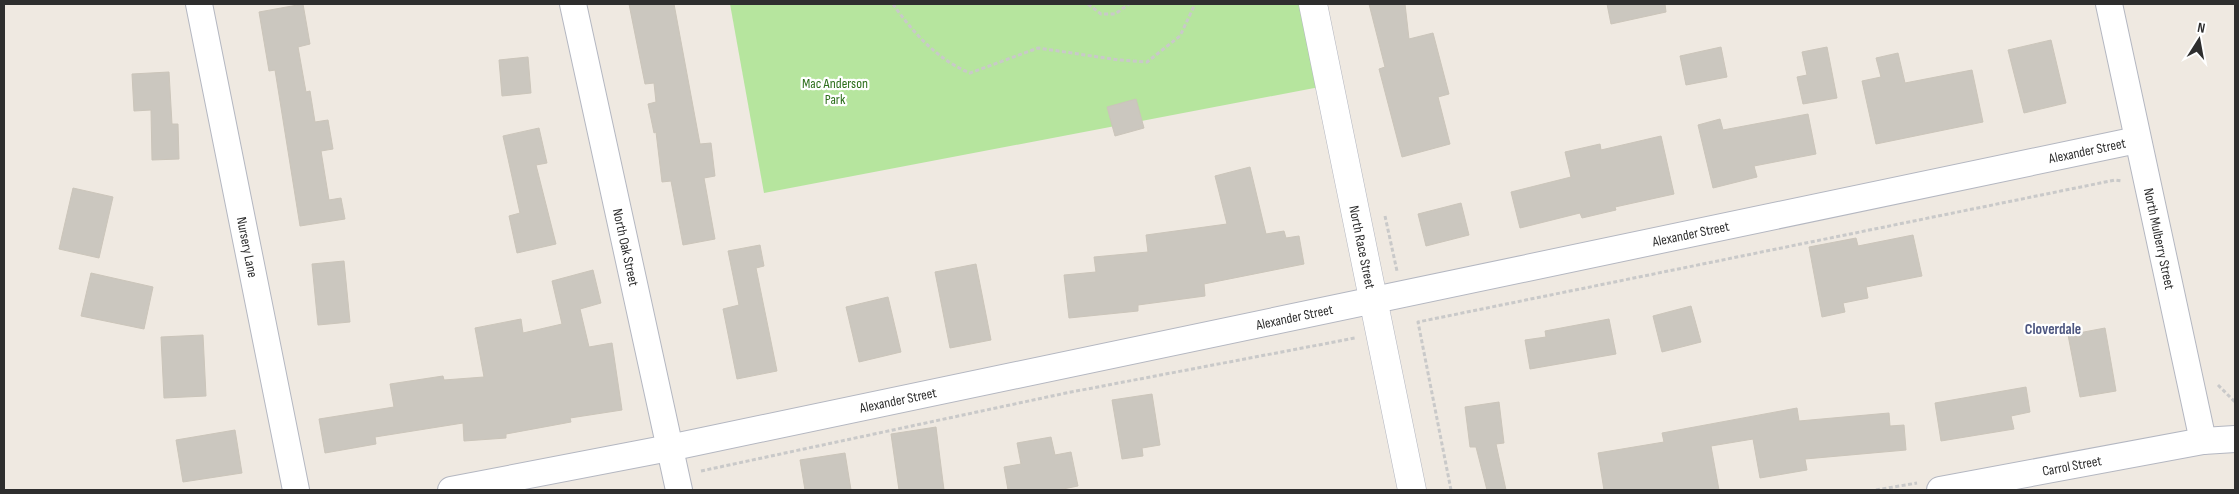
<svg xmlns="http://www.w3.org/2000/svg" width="2239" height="494" font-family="'Sofia Sans Condensed',sans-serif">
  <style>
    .green { fill: #b6e59e }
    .building { fill: #cbc7bf; stroke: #cbc5ba }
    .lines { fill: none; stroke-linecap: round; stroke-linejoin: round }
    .street-casing { stroke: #b4b7c1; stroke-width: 28 }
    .secondary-casing { stroke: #b4b7c1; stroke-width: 29 }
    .path { stroke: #c9c9c9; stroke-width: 3; stroke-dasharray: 4 2.5; stroke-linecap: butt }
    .street { stroke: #fff; stroke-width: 26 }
    .secondary { stroke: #fff; stroke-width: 28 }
    .labels { text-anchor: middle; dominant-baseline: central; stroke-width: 4.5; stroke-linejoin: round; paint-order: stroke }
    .park-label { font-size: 14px; fill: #2c6e1b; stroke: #fff }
    .street-label { font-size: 14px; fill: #2e2e2e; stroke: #fff }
    .neighbourhood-label { font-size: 15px; font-weight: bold; fill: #4d5680; stroke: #fff }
  </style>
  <rect width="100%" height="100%" fill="#efe9e1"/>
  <path class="green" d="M 730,4 L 1314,4 L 1330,85 L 764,193 Z"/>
  <path class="building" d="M 303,4 L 310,44 L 298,47 L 306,92 L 310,91 L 315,122 L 328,120 L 333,149 L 321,151 L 329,200 L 341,198 L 345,219 L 300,226 L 275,70 L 269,71 L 259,12 Z
    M 629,4 L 674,4 L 700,144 L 711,143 L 715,176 L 704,178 L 715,239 L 683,245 L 671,181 L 662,182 L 656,132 L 654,133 L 648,104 L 656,102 L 654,83 L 645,84 Z
    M 1369,4 L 1405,4 L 1409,39 L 1433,33 L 1449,94 L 1438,97 L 1450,144 L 1402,157 L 1379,69 L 1385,67 Z
    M 1607,4 L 1665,4 L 1666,12 L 1611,24 Z
    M 2051,40 L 2066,103 L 2024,113 L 2008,50 Z
    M 1721,47 L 1727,77 L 1686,85 L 1680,56 Z
    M 1827,47 L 1837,98 L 1803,104 L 1797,77 L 1807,75 L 1802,52 Z
    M 1898,53 L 1905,83 L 1972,70 L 1983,122 L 1876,144 L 1862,81 L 1881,77 L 1876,58 Z
    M 528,57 L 531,93 L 502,96 L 499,60 Z
    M 169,72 L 172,124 L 178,124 L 179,159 L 152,160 L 151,110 L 134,111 L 132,74 Z
    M 1136,99 L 1144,128 L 1115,136 L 1107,107 Z
    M 1808,114 L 1816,154 L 1754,166 L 1757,177 L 1713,188 L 1698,125 L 1720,119 L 1723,130 Z
    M 539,128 L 547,163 L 536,165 L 556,244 L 517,253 L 509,216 L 520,213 L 503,136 Z
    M 1661,136 L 1674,194 L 1615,207 L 1616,210 L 1582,218 L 1580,213 L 1520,228 L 1511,192 L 1571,177 L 1565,152 L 1600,144 L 1601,150 Z
    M 1250,167 L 1266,234 L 1284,231 L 1286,238 L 1299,236 L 1304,264 L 1204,284 L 1205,296 L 1138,305 L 1138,311 L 1069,318 L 1064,275 L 1096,272 L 1094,257 L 1148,252 L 1146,235 L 1227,224 L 1215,176 Z
    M 73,188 L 113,197 L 99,258 L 59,249 Z
    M 1461,203 L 1469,235 L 1426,246 L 1418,214 Z
    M 1913,235 L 1922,276 L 1866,287 L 1868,298 L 1843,303 L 1845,312 L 1822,317 L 1809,247 L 1856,238 L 1858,246 Z
    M 760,245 L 764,266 L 756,268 L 777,371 L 737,379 L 723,309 L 739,305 L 728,251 Z
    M 344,261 L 350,322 L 318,325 L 312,264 Z
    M 976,264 L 991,340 L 950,348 L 935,272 Z
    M 593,270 L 601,303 L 580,309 L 589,347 L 612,343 L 622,410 L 570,418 L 571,422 L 506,434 L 506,438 L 464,441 L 463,423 L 375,437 L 376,444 L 325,453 L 319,419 L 394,407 L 390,384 L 443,376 L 444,380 L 484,377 L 475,328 L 521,319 L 523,333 L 562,324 L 552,281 Z
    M 91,273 L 153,287 L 144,329 L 81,316 Z
    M 888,297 L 901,352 L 859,362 L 846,307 Z
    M 1691,306 L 1701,342 L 1662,352 L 1653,316 Z
    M 1609,319 L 1616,354 L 1530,369 L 1525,340 L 1546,337 L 1545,331 Z
    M 2105,328 L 2116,391 L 2080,397 L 2068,335 Z
    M 203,335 L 206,396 L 164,398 L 161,337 Z
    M 2026,387 L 2030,412 L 2011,416 L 2014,429 L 1941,441 L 1935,403 Z
    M 1152,394 L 1160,445 L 1142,448 L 1143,456 L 1122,459 L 1112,400 Z
    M 1499,402 L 1504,443 L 1496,444 L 1506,490 L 1487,490 L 1476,447 L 1470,447 L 1465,407 Z
    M 1797,408 L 1799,421 L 1889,413 L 1890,426 L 1904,425 L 1906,450 L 1805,459 L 1807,470 L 1760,478 L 1753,439 L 1711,446 L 1719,490 L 1604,490 L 1598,453 L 1664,442 L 1662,433 Z
    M 936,427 L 944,490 L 899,490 L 891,434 Z
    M 235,430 L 242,473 L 183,482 L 176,440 Z
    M 1051,437 L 1055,455 L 1071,452 L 1078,486 L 1058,490 L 1008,490 L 1004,467 L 1021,464 L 1017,443 Z
    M 845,453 L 851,490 L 805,490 L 800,460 Z"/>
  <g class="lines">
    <g class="street-casing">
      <g id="street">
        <path id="s1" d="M 199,4 L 296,490"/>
        <path id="s2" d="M 573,4 L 679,490"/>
        <path id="s3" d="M 2109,4 L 2203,441"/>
        <path id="s4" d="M 451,490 L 669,448 L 2137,140"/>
        <path id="s5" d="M 1940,490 L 2203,441 L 2235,439"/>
      </g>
    </g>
    <g class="secondary-casing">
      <g id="secondary">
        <path id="s6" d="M 1313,4 L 1412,490"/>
      </g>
    </g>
    <path class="path" d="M 893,4 C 913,33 938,60 970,73 L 1038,48 L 1119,60 L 1147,62 L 1180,36 L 1195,4
      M 1088,4 L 1101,14 L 1115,14 L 1129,4
      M 1385,216 L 1397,271
      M 2218,385 L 2235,402
      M 701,471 L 1066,393 L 1355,338
      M 1451,490 L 1418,322 L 2115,180 L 2122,181
      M 1876,490 L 1917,483"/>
    <use href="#street" class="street"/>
    <use href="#secondary" class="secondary"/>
  </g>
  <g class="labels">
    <g class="park-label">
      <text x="835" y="83">Mac Anderson<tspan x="835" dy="16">Park</tspan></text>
    </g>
    <g class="street-label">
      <text stroke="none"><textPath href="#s4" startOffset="1671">Alexander Street</textPath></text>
      <text stroke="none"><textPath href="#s4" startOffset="1266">Alexander Street</textPath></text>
      <text stroke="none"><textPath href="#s3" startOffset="240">North Mulberry Street</textPath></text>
      <text stroke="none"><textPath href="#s1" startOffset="248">Nursery Lane</textPath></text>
      <text stroke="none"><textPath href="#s2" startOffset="249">North Oak Street</textPath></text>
      <text stroke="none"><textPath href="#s6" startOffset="248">North Race Street</textPath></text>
      <text stroke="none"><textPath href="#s4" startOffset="861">Alexander Street</textPath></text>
      <text stroke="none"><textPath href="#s4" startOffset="456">Alexander Street</textPath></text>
      <text stroke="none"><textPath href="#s5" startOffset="134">Carrol Street</textPath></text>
    </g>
    <g class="neighbourhood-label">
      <text x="2053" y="329">Cloverdale</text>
    </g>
  </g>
  <rect width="2239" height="494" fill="none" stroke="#2e2e2e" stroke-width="10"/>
  <g transform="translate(2199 40) rotate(11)" stroke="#ffffff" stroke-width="4" paint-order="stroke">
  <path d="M0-4L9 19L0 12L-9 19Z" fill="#2e2e2e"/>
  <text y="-8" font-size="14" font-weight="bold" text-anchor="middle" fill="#2e2e2e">N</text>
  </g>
</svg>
